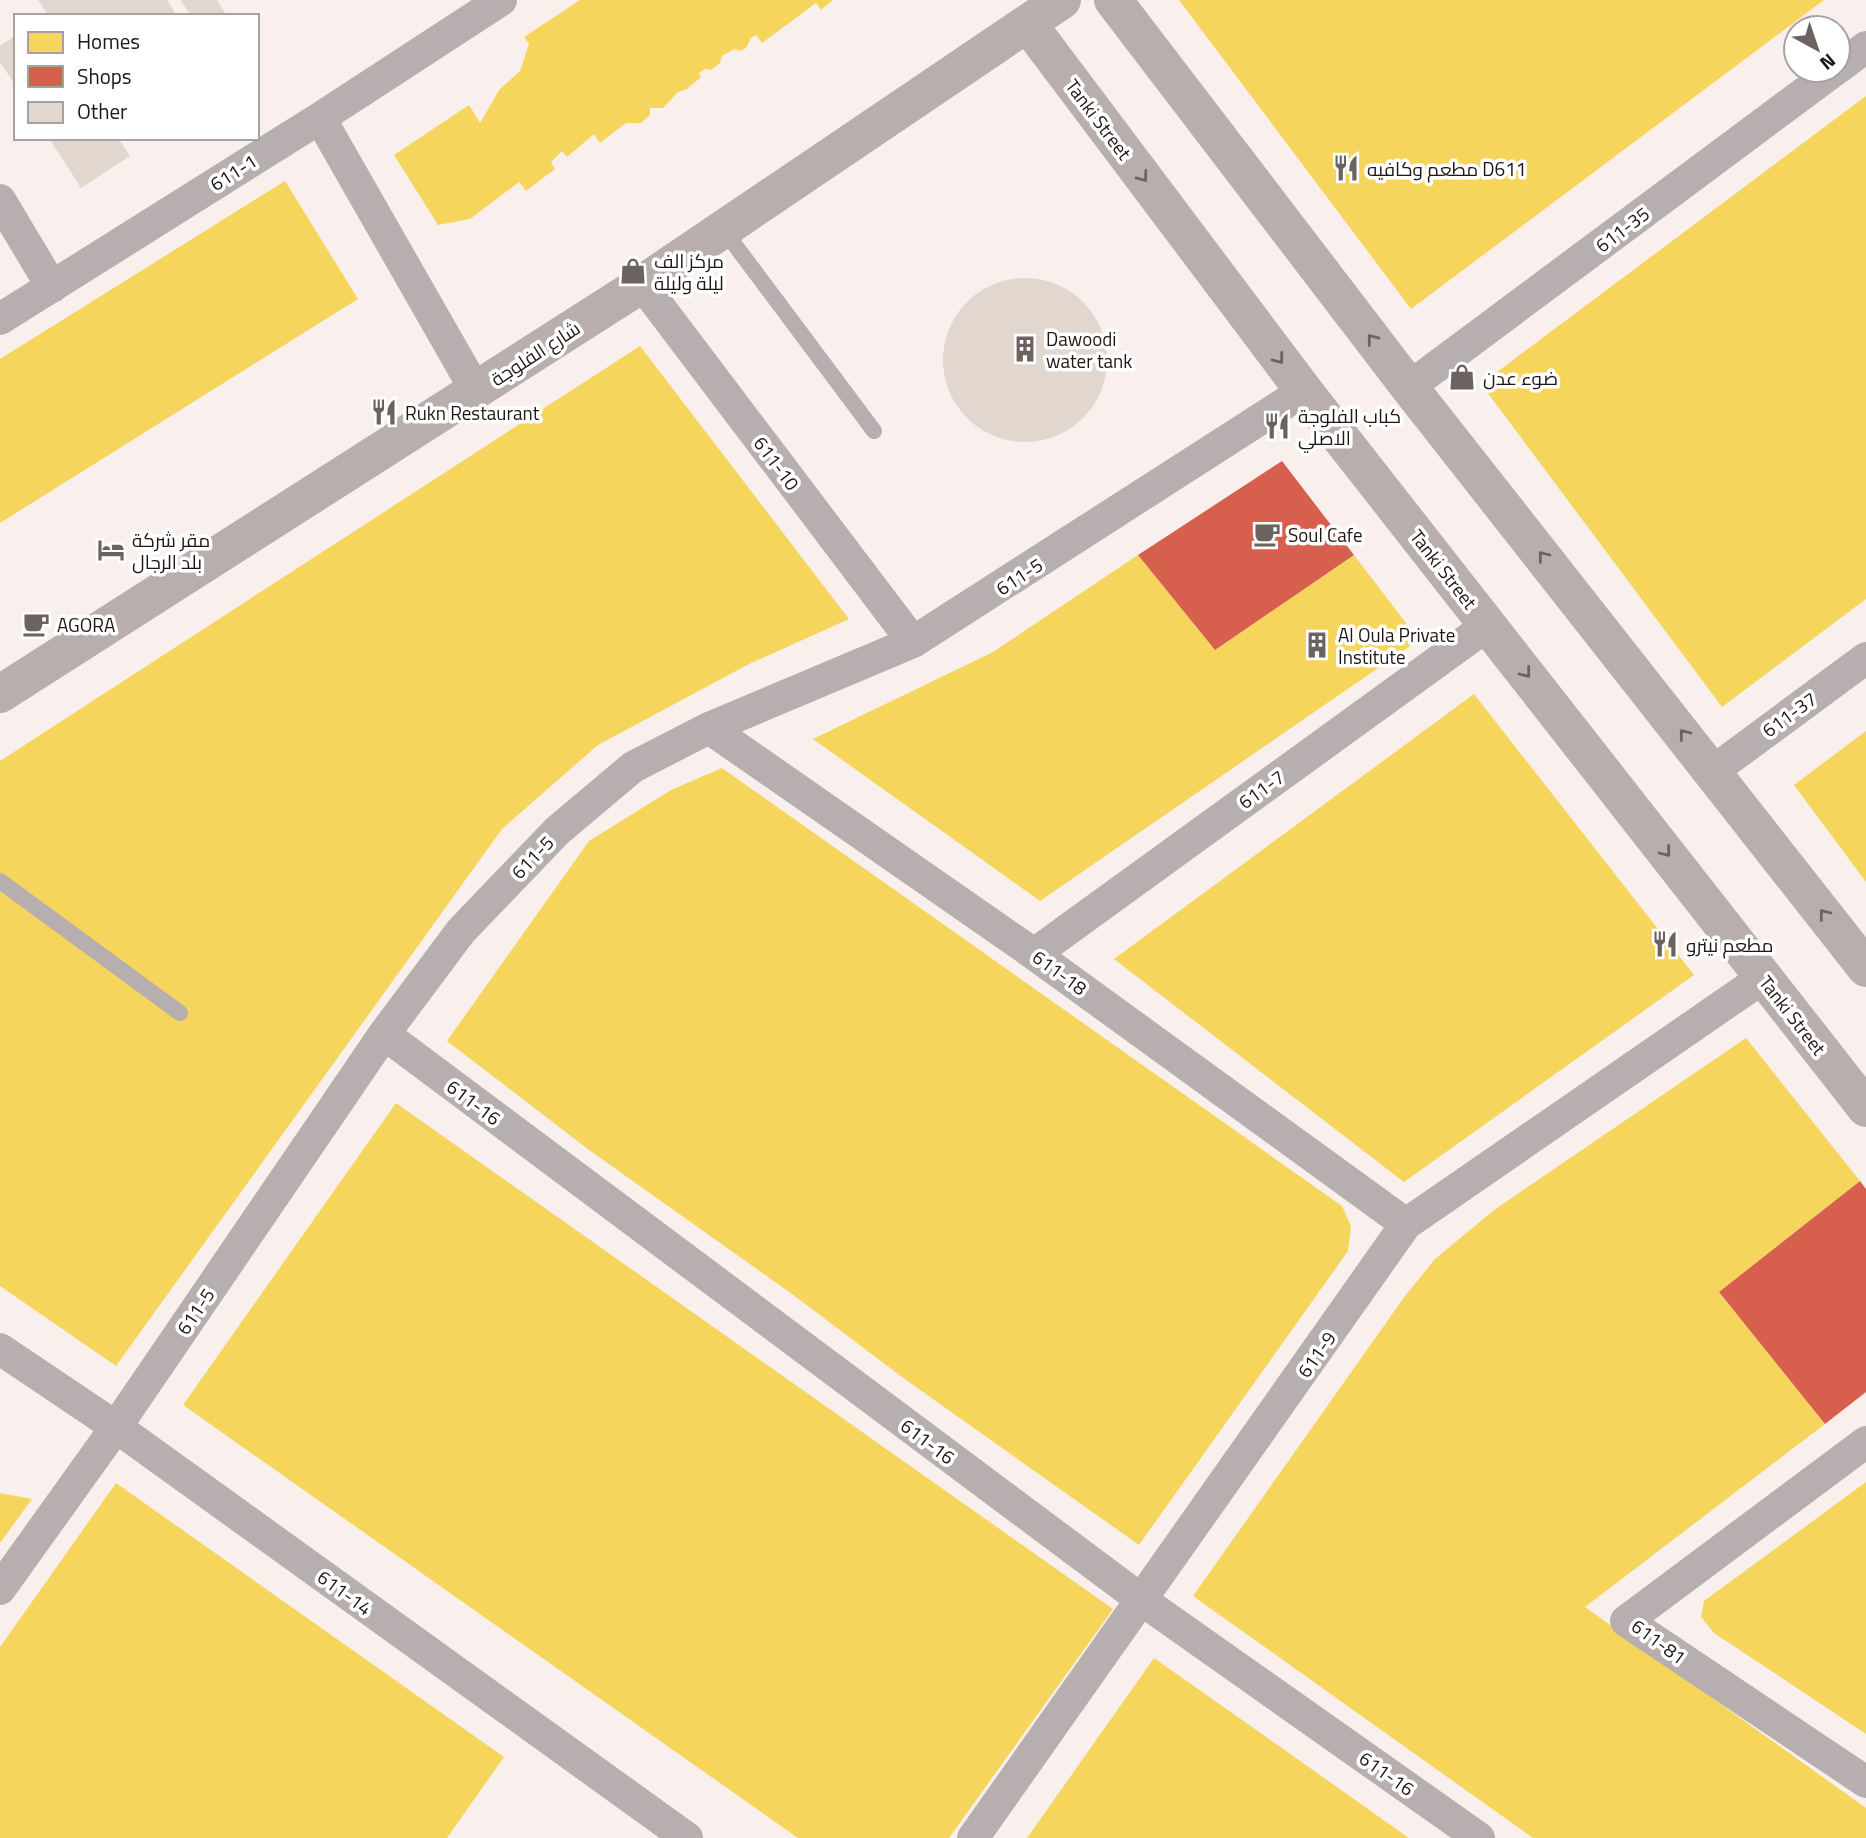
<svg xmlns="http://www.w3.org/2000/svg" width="1866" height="1838" font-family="'Titillium Web',Cairo,sans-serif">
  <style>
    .homes { fill: #f6d55c }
    .shops { fill: #d6604d }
    .building { fill: #e1d7cf }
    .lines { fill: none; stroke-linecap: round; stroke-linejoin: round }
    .lane { stroke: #b7afaf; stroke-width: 16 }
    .street { stroke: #b7afaf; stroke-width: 32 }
    .secondary { stroke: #b7aead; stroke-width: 38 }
    .oneway { stroke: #6c6261 }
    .labels { text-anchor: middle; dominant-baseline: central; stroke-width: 7; stroke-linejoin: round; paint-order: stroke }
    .street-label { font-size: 19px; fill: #201715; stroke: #fff }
    .poi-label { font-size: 19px; fill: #201715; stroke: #fff; text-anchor: start }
  </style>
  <rect width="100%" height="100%" fill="#f9f0ed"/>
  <path class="homes" d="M 580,0 L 833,0 L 821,10 L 816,3 L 762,43 L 756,35 L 751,38 L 746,48 L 740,51 L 734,49 L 722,56 L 720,63 L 711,70 L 705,69 L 699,73 L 701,77 L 687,89 L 678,92 L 663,108 L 650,108 L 650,115 L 641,123 L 626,123 L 600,143 L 594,134 L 567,157 L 562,151 L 551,162 L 555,169 L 526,191 L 519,182 L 470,219 L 438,225 L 394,155 L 469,105 L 480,123 L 499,90 L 520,71 L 529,44 L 524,37 Z
    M 1179,0 L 1824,0 L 1411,309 Z
    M 1866,96 L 1866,599 L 1722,707 L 1481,384 Z
    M 285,181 L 358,299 L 0,523 L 0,359 Z
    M 640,346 L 849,619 L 747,665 L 598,745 L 502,829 L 116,1366 L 0,1286 L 0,761 Z
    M 1138,555 L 1215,650 L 1354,555 L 1419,640 L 1040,901 L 813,739 L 993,652 Z
    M 1474,694 L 1694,975 L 1404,1182 L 1114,959 Z
    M 1866,731 L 1866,882 L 1794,785 Z
    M 722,768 L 1342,1206 L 1351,1226 L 1348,1251 L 1139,1545 L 906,1380 L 792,1294 L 589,1150 L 447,1041 L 589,841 L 671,790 Z
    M 1746,1038 L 1860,1181 L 1719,1292 L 1825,1424 L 1585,1607 L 1866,1808 L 1866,1838 L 1533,1838 L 1193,1596 L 1405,1296 L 1435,1259 L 1494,1210 Z
    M 396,1103 L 1113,1609 L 949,1838 L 798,1838 L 183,1405 Z
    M 1866,1482 L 1866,1734 L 1714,1633 L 1701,1617 L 1704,1601 Z
    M 116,1483 L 504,1757 L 447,1838 L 0,1838 L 0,1647 Z
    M 0,1493 L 32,1499 L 0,1543 Z
    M 1154,1658 L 1279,1746 L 1409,1838 L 1027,1838 Z"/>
  <path class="shops" d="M 1282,461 L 1354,555 L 1215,650 L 1138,555 Z
    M 1860,1181 L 1866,1189 L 1866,1392 L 1825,1424 L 1719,1292 Z"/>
  <path class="building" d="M 38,0 L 167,0 L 177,16 L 49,16 Z
    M 181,0 L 217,0 L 227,16 L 191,16 Z
    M 16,35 L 16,86 L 0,62 L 0,46 Z
    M 49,138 L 118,138 L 130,156 L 81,188 Z
    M943 360a82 82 0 1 1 164 0a82 82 0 1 1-164 0Z"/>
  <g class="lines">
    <path class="lane" d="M 723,229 L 874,431
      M 0,881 L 180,1013"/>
    <path class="street" d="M 1838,68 L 1866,47
      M 320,118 L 476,391
      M 0,200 L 52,287
      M 642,284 L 913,642
      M 0,319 L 320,118 L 501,0
      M 1409,387 L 1835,70
      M 709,728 L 1034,954 L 1406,1224
      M 1713,771 L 1866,658
      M 1034,954 L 1488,625
      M 384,1034 L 1143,1601 L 1479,1838
      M 0,1349 L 116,1427 L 687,1838
      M 1866,1442 L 1626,1621 L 1866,1782
      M 0,1589 L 116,1427 L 384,1034 L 461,931 L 557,831 L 633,767 L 709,728 L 913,642 L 1304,391
      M 973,1838 L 1406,1224 L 1764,977"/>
    <path class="secondary" d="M 1113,0 L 1409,387 L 1866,968
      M 1028,24 L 1304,391 L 1866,1108
      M 0,694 L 642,284 L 1062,0"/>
  </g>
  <defs><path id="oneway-chevron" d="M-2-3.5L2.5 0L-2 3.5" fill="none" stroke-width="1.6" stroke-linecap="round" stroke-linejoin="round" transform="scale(1.75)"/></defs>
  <g class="oneway">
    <use href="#oneway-chevron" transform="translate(1143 177) rotate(53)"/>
    <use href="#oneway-chevron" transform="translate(1372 339) rotate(-127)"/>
    <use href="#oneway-chevron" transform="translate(1279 359) rotate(53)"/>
    <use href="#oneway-chevron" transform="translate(1543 556) rotate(-128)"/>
    <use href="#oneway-chevron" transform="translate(1526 673) rotate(52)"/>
    <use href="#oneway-chevron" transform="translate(1684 734) rotate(-128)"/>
    <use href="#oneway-chevron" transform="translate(1666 852) rotate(52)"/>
    <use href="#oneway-chevron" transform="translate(1824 914) rotate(-128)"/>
  </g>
  <defs>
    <g id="restaurant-bare" transform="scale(2.1)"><path d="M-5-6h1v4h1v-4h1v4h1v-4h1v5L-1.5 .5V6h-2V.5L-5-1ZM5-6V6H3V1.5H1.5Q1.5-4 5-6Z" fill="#6c6361" stroke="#fff" stroke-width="2.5" paint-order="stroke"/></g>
    <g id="shop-bare" transform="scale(2.1)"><path d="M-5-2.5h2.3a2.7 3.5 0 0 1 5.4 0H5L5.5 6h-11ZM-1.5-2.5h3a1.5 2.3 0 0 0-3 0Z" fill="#6c6361" stroke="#fff" stroke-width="2.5" paint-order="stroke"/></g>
    <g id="building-bare" transform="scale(2.1)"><path d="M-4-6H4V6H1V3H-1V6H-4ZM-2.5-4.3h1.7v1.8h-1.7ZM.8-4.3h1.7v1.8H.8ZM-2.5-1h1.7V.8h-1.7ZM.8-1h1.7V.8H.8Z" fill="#6c6361" stroke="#fff" stroke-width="2.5" paint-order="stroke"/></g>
    <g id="cafe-bare" transform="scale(2.1)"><path d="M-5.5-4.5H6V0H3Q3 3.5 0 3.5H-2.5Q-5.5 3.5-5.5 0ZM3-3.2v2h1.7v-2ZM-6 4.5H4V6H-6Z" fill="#6c6361" stroke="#fff" stroke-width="2.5" paint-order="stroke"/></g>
    <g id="hotel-bare" transform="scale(2.1)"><path d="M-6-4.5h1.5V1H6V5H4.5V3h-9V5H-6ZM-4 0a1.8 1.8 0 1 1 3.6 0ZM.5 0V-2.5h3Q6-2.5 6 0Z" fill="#6c6361" stroke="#fff" stroke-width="2.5" paint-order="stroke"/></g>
  </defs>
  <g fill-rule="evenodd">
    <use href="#restaurant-bare" x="1346" y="168"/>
    <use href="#shop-bare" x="633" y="271"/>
    <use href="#building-bare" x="1025" y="349"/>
    <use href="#shop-bare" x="1462" y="377"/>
    <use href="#restaurant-bare" x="384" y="412"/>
    <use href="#restaurant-bare" x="1277" y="426"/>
    <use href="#cafe-bare" x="1267" y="534"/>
    <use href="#hotel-bare" x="111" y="550"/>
    <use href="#cafe-bare" x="36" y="624"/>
    <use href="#building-bare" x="1317" y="645"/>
    <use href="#restaurant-bare" x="1665" y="944"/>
  </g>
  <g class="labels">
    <g class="street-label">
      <text transform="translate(1099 119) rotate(53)">Tanki Street</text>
      <text transform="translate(233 172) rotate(-32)">611-1</text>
      <text transform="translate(1622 229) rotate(-37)">611-35</text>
      <text transform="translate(535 353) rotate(-33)">شارع الفلوجة</text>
      <text transform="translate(777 463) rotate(53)">611-10</text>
      <text transform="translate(1444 569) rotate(52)">Tanki Street</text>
      <text transform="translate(1019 576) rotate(-33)">611-5</text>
      <text transform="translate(1789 714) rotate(-36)">611-37</text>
      <text transform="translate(1261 789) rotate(-36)">611-7</text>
      <text transform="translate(532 857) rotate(-46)">611-5</text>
      <text transform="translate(1060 972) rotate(36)">611-18</text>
      <text transform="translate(1793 1015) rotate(52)">Tanki Street</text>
      <text transform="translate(474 1102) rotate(37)">611-16</text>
      <text transform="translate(195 1311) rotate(-56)">611-5</text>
      <text transform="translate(1316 1354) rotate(-55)">611-9</text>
      <text transform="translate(928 1441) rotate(37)">611-16</text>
      <text transform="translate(345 1592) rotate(36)">611-14</text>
      <text transform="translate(1659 1641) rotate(36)">611-81</text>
      <text transform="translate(1387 1773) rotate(35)">611-16</text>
    </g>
    <g class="poi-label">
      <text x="1367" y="168">مطعم وكافيه D611</text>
      <text x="654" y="260">مركز الف<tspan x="654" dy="22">ليلة وليلة</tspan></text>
      <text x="1046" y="338">Dawoodi<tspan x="1046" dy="22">water tank</tspan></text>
      <text x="1483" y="377">ضوء عدن</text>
      <text x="405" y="412">Rukn Restaurant</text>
      <text x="1298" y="415">كباب الفلوجة<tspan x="1298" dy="22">الاصلي</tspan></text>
      <text x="1288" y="534">Soul Cafe</text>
      <text x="132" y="539">مقر شركة<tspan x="132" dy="22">بلد الرجال</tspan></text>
      <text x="57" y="624">AGORA</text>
      <text x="1338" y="634">Al Oula Private<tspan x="1338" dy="22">Institute</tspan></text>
      <text x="1686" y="944">مطعم نيترو</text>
    </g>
  </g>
  <rect x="14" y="14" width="245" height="126" fill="#ffffff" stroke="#a6a2a1" stroke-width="2"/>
  <rect x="28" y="32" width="35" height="21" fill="#f6d55c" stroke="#a6a2a1" stroke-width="2"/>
  <text x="77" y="49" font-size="21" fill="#201715">Homes</text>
  <rect x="28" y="66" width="35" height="21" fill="#d6604d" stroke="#a6a2a1" stroke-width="2"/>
  <text x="77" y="84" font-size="21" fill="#201715">Shops</text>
  <rect x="28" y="102" width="35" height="21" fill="#e1d7cf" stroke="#a6a2a1" stroke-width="2"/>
  <text x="77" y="119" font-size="21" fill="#201715">Other</text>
  <g transform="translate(1817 49) rotate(140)"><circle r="33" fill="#ffffff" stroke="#a6a2a1" stroke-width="2"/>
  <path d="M0-5L12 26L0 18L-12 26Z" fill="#6c6361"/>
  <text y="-10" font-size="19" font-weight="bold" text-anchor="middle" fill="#201715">N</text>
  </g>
</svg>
